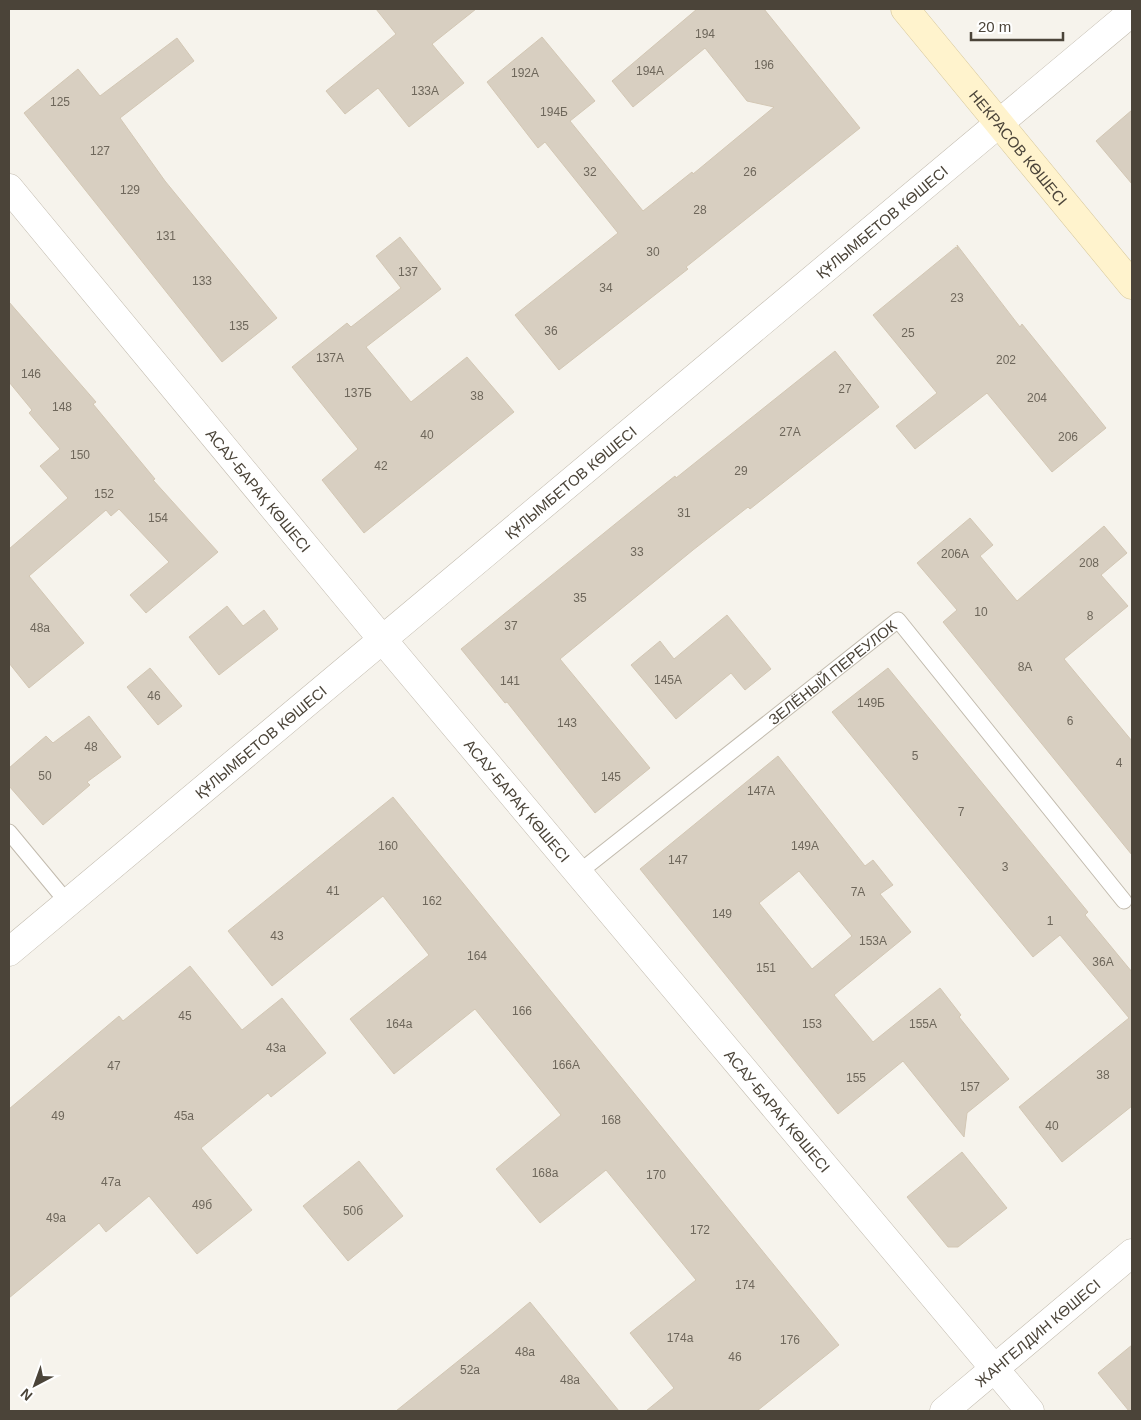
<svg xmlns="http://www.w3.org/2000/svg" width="1141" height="1420" font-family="Helvetica,sans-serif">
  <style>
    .building { fill: #d8cfc1; stroke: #d3c7b4; fill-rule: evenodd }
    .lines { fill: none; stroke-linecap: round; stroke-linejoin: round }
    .service-casing { stroke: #c2bbae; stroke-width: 17 }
    .minor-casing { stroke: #c2bbae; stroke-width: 29 }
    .tertiary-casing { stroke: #c2bbae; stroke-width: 29 }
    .secondary-casing { stroke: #d6c79b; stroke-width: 29 }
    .service { stroke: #fff; stroke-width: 15 }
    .minor { stroke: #fff; stroke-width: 28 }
    .tertiary { stroke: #fff; stroke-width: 28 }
    .secondary { stroke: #fff3cd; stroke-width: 28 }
    .labels { text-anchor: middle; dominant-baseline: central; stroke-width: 4; stroke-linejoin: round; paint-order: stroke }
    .number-label { font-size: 12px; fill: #6e675b }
    .street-label { font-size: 15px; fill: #4b4439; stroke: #fff }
  </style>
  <rect width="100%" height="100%" fill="#f6f3ec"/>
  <path class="building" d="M 376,9 L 476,9 L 432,44 L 464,83 L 409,127 L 378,88 L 345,114 L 326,91 L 396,34 Z
    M 697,9 L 764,9 L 860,128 L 686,267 L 688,269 L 559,370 L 515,315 L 618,233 L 545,142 L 538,148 L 487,82 L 542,37 L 595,101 L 570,121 L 643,211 L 692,172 L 693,174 L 774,107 L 747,101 L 705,48 L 633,107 L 612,81 Z
    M 177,38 L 194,61 L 120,118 L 165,181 L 277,318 L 222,362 L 24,113 L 78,69 L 100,96 Z
    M 1132,110 L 1132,184 L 1096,141 Z
    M 400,237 L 441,289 L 366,347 L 411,402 L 467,357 L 514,412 L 364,533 L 322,480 L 358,449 L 292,367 L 347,323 L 351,327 L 401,288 L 376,256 Z
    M 957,245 L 1020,327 L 1022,324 L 1106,428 L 1052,472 L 987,393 L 915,449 L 896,426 L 937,393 L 873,315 L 956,247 L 958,250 Z
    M 9,302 L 96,402 L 93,404 L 155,479 L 153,480 L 218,552 L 146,613 L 130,595 L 169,562 L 119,509 L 111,516 L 106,510 L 29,576 L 84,643 L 29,688 L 9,663 L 9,549 L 68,498 L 40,466 L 60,449 L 29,413 L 32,410 L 9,382 Z
    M 835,351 L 879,407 L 750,509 L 748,507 L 693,550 L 560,659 L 650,768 L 595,813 L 507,702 L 505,703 L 461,649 L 646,499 L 675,476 L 676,478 Z
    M 970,518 L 993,545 L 980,556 L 1017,601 L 1104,526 L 1127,553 L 1101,575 L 1128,606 L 1064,659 L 1132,741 L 1132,855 L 943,622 L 957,610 L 917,563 Z
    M 227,606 L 243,626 L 264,610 L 278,629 L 219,675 L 189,637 Z
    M 727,615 L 771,669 L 745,690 L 731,673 L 676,719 L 631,665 L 660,641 L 674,659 Z
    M 150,668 L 182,706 L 158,725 L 127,687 Z
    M 888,668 L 1088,912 L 1085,915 L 1132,972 L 1132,1106 L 1062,1162 L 1019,1107 L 1129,1018 L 1060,935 L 1033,957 L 832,712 Z
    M 89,716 L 121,757 L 87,782 L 90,785 L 43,825 L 9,786 L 9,768 L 46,736 L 53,743 Z
    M 778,756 L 865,866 L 873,860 L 893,885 L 880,894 L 911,932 L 834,995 L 873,1042 L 940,988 L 961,1015 L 959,1017 L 1009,1079 L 967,1113 L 964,1137 L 903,1061 L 838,1114 L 640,869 ZM 799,871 L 852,936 L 812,969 L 759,903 Z
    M 393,797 L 839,1345 L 757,1411 L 646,1411 L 674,1388 L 630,1333 L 696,1280 L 606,1170 L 540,1223 L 496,1169 L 561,1115 L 475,1009 L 394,1074 L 350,1019 L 429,955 L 383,896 L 272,986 L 228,931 Z
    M 190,966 L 242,1030 L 282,998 L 326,1053 L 271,1097 L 268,1093 L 201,1148 L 252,1210 L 197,1254 L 149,1196 L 106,1232 L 99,1223 L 9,1298 L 9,1109 L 119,1016 L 123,1021 Z
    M 962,1152 L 1007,1208 L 958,1247 L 948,1247 L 907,1197 Z
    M 359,1161 L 403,1216 L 348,1261 L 303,1206 Z
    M 530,1302 L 619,1411 L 396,1411 L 493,1333 Z
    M 1132,1345 L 1132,1411 L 1129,1411 L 1098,1373 Z"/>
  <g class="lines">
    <g class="service-casing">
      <g id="service">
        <path d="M 9,832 L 67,902"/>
        <path id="s1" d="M 578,873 L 898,620 L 1124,901"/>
      </g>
    </g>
    <g class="minor-casing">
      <g id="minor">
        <path id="s2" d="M 9,952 L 1132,12"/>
        <path id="s3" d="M 944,1411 L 1132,1253"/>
      </g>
    </g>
    <g class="tertiary-casing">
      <g id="tertiary">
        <path id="s4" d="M 9,188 L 382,639 L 1030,1411"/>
      </g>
    </g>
    <g class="secondary-casing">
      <g id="secondary">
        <path id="s5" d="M 905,9 L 1132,285"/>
      </g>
    </g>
    <use href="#service" class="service"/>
    <use href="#minor" class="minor"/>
    <use href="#tertiary" class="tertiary"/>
    <use href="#secondary" class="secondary"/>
  </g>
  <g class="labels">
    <g class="number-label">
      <text x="705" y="34">194</text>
      <text x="764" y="65">196</text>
      <text x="650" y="71">194А</text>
      <text x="525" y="73">192А</text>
      <text x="425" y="91">133А</text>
      <text x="60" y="102">125</text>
      <text x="554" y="112">194Б</text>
      <text x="100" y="151">127</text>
      <text x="590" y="172">32</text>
      <text x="750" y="172">26</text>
      <text x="130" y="190">129</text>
      <text x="700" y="210">28</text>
      <text x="166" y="236">131</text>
      <text x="653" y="252">30</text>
      <text x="408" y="272">137</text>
      <text x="202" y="281">133</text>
      <text x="606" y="288">34</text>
      <text x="957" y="298">23</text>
      <text x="239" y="326">135</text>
      <text x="551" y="331">36</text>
      <text x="908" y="333">25</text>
      <text x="330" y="358">137А</text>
      <text x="1006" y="360">202</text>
      <text x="31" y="374">146</text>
      <text x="845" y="389">27</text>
      <text x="358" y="393">137Б</text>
      <text x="477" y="396">38</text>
      <text x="1037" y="398">204</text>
      <text x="62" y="407">148</text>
      <text x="790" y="432">27А</text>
      <text x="427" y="435">40</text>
      <text x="1068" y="437">206</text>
      <text x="80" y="455">150</text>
      <text x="381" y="466">42</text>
      <text x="741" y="471">29</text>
      <text x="104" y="494">152</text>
      <text x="684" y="513">31</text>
      <text x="158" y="518">154</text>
      <text x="637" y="552">33</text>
      <text x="955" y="554">206А</text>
      <text x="1089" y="563">208</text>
      <text x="580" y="598">35</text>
      <text x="981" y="612">10</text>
      <text x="1090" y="616">8</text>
      <text x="511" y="626">37</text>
      <text x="40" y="628">48а</text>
      <text x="1025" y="667">8А</text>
      <text x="668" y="680">145А</text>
      <text x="510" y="681">141</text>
      <text x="154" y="696">46</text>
      <text x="871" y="703">149Б</text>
      <text x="1070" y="721">6</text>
      <text x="567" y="723">143</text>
      <text x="91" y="747">48</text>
      <text x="915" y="756">5</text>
      <text x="1119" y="763">4</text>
      <text x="45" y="776">50</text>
      <text x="611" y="777">145</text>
      <text x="761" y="791">147А</text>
      <text x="961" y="812">7</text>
      <text x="388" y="846">160</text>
      <text x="805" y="846">149А</text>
      <text x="678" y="860">147</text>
      <text x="1005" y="867">3</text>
      <text x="333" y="891">41</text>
      <text x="858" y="892">7А</text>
      <text x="432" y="901">162</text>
      <text x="722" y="914">149</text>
      <text x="1050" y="921">1</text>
      <text x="277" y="936">43</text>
      <text x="873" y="941">153А</text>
      <text x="477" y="956">164</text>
      <text x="1103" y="962">36А</text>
      <text x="766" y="968">151</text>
      <text x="522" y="1011">166</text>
      <text x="185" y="1016">45</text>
      <text x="399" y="1024">164а</text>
      <text x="812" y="1024">153</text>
      <text x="923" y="1024">155А</text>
      <text x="276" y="1048">43а</text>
      <text x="566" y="1065">166А</text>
      <text x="114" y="1066">47</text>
      <text x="1103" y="1075">38</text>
      <text x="856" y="1078">155</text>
      <text x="970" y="1087">157</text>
      <text x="58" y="1116">49</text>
      <text x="184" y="1116">45а</text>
      <text x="611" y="1120">168</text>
      <text x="1052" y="1126">40</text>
      <text x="545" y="1173">168а</text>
      <text x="656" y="1175">170</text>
      <text x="111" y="1182">47а</text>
      <text x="202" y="1205">49б</text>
      <text x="353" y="1211">50б</text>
      <text x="56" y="1218">49а</text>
      <text x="700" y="1230">172</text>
      <text x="745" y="1285">174</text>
      <text x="680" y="1338">174а</text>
      <text x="790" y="1340">176</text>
      <text x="525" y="1352">48а</text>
      <text x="735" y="1357">46</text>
      <text x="470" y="1370">52а</text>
      <text x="570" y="1380">48а</text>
    </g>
    <g class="street-label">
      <text stroke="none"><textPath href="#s5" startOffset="179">НЕКРАСОВ КӨШЕСІ</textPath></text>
      <text stroke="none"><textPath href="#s2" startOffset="1138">ҚҰЛЫМБЕТОВ КӨШЕСІ</textPath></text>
      <text stroke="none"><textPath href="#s2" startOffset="732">ҚҰЛЫМБЕТОВ КӨШЕСІ</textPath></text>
      <text stroke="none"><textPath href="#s4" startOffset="392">АСАУ-БАРАҚ КӨШЕСІ</textPath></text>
      <text stroke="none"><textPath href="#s1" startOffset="324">ЗЕЛЁНЫЙ ПЕРЕУЛОК</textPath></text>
      <text stroke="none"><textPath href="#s2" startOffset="328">ҚҰЛЫМБЕТОВ КӨШЕСІ</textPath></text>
      <text stroke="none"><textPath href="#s4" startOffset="796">АСАУ-БАРАҚ КӨШЕСІ</textPath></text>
      <text stroke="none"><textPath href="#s4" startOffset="1201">АСАУ-БАРАҚ КӨШЕСІ</textPath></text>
      <text stroke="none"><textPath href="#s3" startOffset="122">ЖАНГЕЛДИН КӨШЕСІ</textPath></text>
    </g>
  </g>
  <rect width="1141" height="1420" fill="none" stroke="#4b4439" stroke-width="20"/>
  <g transform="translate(35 1385) rotate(221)" stroke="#ffffff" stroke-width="4" paint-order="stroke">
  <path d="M0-4L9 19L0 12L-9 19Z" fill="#4b4439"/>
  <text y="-8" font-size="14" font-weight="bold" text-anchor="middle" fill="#4b4439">N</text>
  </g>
  <path d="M971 32v8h92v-8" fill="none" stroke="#4b4439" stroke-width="2.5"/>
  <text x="978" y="32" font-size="15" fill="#4b4439" stroke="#ffffff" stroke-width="4" paint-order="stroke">20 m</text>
</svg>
